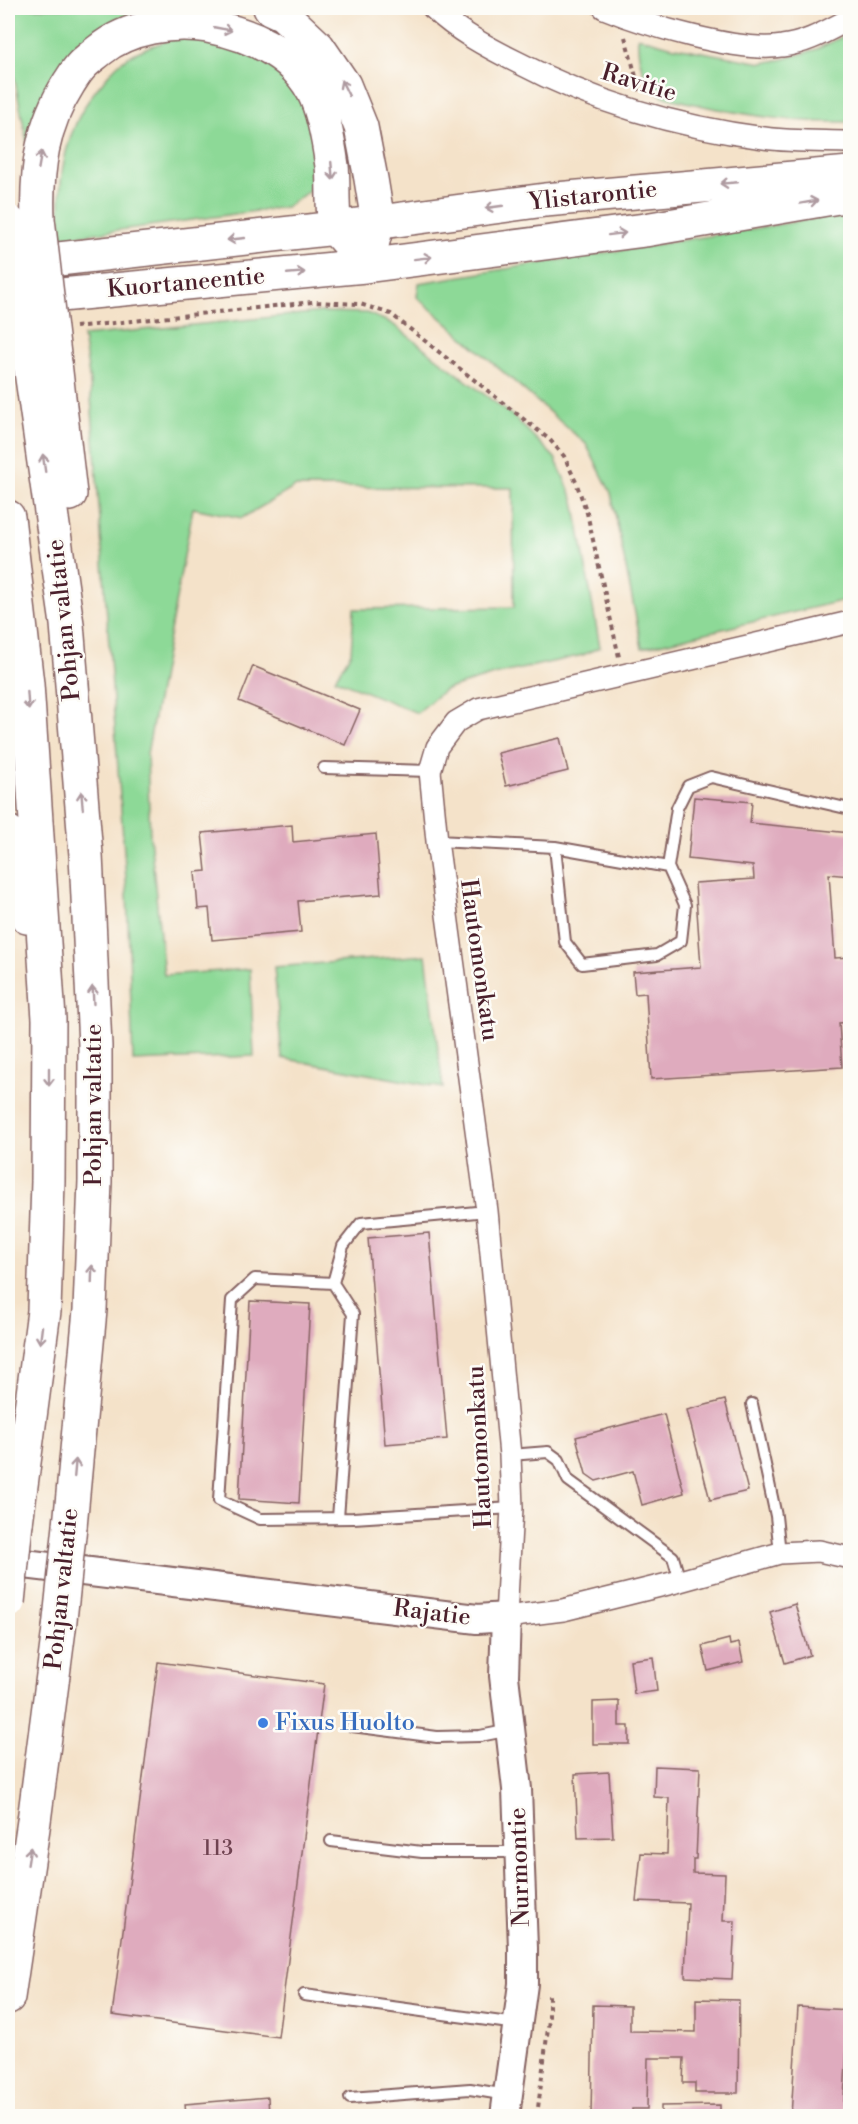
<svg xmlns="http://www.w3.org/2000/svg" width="858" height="2124" font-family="'Libre Bodoni',serif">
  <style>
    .green { fill: #8dd997; stroke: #6c7c61; stroke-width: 1.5 }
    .building { fill: #dfabbe }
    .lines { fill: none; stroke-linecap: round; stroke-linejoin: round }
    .lane-casing { stroke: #866362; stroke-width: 14 }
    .street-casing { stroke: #866362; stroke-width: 24 }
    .secondary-casing { stroke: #866362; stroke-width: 32 }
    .highway-casing { stroke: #866362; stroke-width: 36 }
    .path { stroke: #866362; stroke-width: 4; stroke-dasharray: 4.5 4.5; stroke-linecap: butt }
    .lane { stroke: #fff; stroke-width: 10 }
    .street { stroke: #fff; stroke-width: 21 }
    .secondary { stroke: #fff; stroke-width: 28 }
    .highway { stroke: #fff; stroke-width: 33 }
    .highway-bridge-casing { stroke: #866362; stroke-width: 36; stroke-linecap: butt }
    .highway-bridge { stroke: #fff; stroke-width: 33 }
    .oneway { stroke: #ae9aa0 }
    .shop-dot { fill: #3f7fe0; stroke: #fdfcf7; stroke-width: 2 }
    .labels { text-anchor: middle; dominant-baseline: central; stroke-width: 5; stroke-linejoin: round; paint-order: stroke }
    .number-label { font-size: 21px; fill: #6f4250 }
    .street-label { font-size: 24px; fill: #4a1f2b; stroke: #fdfcf7 }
    .shop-label { font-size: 24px; fill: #366cbe; stroke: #fdfcf7; text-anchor: start }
  </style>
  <rect width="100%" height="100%" fill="#fdfcf7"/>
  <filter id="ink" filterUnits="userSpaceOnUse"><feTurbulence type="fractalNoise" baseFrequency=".0167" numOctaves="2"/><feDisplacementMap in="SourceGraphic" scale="12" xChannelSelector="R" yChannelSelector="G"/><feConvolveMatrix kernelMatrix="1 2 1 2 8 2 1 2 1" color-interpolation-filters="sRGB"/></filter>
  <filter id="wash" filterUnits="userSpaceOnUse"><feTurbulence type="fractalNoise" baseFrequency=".008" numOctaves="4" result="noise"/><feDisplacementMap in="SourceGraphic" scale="24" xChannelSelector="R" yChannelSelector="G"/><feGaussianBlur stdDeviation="1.35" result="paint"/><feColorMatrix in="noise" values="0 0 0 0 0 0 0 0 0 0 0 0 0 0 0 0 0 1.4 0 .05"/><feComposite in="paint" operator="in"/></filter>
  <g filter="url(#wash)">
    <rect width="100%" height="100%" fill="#f4e2c9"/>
    <path class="green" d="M 8,8 L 190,8 L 148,13 L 110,29 L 31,163 L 8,45 Z
      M 199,33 L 243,43 L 302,93 L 320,163 L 309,191 L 286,207 L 62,238 C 55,180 65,123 105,79 C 110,73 115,66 121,62 C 141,46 174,39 199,33 Z
      M 850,33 L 850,122 C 795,123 740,115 686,102 C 678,100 666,99 660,94 C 642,79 637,59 638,37 L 670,46 L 762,63 L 784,59 L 817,49 Z
      M 850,213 L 850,599 L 642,648 L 611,493 L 586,444 L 417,297 L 419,283 Z
      M 322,312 L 367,313 L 391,323 L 514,417 L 555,458 L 574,501 L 600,647 L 583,655 L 498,674 L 444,690 L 417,713 L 335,679 L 351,653 L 354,609 L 514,607 L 513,488 L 295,487 L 242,518 L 193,508 L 147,754 L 150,836 L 164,975 L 250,969 L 254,1056 L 133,1061 L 127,893 L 90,383 L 83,336 Z
      M 426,955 L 443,1088 L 282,1058 L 274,967 Z"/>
    <g id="blocks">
      <path class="building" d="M 253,666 L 360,710 L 345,745 L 239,701 Z
        M 560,738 L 568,771 L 506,786 L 498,753 Z
        M 694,797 L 752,802 L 750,823 L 850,833 L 850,876 L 829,874 L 835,958 L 850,957 L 850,1022 L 839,1023 L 842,1067 L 651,1079 L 646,993 L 635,994 L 633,972 L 701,967 L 695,883 L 754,879 L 753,866 L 688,859 Z
        M 292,825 L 293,842 L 376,834 L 381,894 L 298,901 L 301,932 L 212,940 L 209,908 L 198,909 L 195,872 L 206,871 L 202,833 Z
        M 429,1233 L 447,1439 L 385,1444 L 368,1238 Z
        M 250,1301 L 310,1304 L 299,1503 L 239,1499 Z
        M 725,1400 L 748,1491 L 710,1500 L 687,1410 Z
        M 664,1414 L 684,1493 L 642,1505 L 633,1471 L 596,1481 L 586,1474 L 576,1437 Z
        M 795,1604 L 810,1655 L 785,1663 L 770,1612 Z
        M 729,1639 L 730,1645 L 739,1643 L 743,1662 L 708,1671 L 702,1646 Z
        M 653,1657 L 657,1691 L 634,1694 L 630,1660 Z
        M 158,1662 L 324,1684 L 278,2037 L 112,2015 Z
        M 619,1701 L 619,1726 L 629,1726 L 629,1744 L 593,1744 L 593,1702 Z
        M 655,1766 L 700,1768 L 696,1859 L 693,1859 L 693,1873 L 725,1874 L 723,1921 L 735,1921 L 732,1979 L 685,1977 L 688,1903 L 636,1901 L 641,1853 L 667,1854 L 669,1798 L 654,1797 Z
        M 609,1772 L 613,1837 L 578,1838 L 575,1774 Z
        M 696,1999 L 739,2000 L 738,2093 L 695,2093 L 695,2083 L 683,2083 L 684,2058 L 648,2058 L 647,2109 L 632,2109 L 632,2116 L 591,2116 L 593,2005 L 630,2006 L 630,2031 L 696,2032 Z
        M 798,2007 L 849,2010 L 843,2116 L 791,2116 Z
        M 268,2097 L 269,2116 L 186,2116 L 185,2104 Z
        M 720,2105 L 720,2116 L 661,2116 L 661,2106 Z"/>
    </g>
  </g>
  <g filter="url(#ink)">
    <use href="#blocks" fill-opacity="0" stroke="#866362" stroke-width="1.5"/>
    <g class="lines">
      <g class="lane-casing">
        <path id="lane" d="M 324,768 L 430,771
          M 437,841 L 555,847 L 668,867 L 685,905 L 681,941 L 657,955 L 582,964 L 565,942 L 555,847
          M 668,867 L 677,808 L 688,786 L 711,777 L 850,809
          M 333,1283 L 343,1246 L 361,1223 L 487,1211
          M 752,1404 L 776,1516 L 780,1553
          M 510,1455 L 548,1452 L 559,1460 L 568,1480 L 673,1557 L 680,1581
          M 338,1518 L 353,1314 L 333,1283 L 255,1279 L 232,1300 L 219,1500 L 260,1519 L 353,1518 L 512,1508
          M 352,1726 L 437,1737 L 480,1736 L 510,1730
          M 331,1841 L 422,1852 L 517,1852
          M 304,1995 L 517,2024
          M 350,2098 L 470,2089 L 507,2095"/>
      </g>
      <g class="street-casing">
        <path id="street" d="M 433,8 C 457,31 487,47 517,62 C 593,102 679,127 764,138 C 792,142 822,141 850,142
          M 604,8 C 645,25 739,53 782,46 C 808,43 828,30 850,19
          M 850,622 L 478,709 L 456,722 L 437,747 L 430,771 L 437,841 L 487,1211 L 510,1455 L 512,1508 L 506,1617 L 563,1610 L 680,1581 L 780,1553 L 819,1551 L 850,1558"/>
      </g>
      <g class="secondary-casing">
        <path id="secondary" d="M 8,1562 L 477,1619 L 506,1617 L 504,1676 L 517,1789 L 523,1948 L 523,1984 L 505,2116"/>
      </g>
      <g class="highway-casing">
        <path id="highway" d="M 270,8 L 283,14 L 318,47 L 344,85 L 361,127 L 371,179 L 378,222 L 373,241
          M 38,219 C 36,170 42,125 69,83 C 73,77 77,70 82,65 C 88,59 94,55 100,50 C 128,27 173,20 208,26 C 249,34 292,52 313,91 C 324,112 329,144 332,166 C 334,181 331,219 337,230 C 340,235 345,240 349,244
          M 14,264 L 336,228 L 545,200 L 850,173
          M 19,299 L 365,266 L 645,230 L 850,195
          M 55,363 L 70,494
          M 30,364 L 67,624 L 86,855 L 95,1046 L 95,1181 L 90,1310 L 70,1526
          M 8,517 L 27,684 L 49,1019 L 48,1181 L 44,1311 L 16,1523
          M 8,832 L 27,917
          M 8,1997 L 34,1821 L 59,1629"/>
      </g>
      <path class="path" d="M 625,37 L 640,91
        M 75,327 L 313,302 L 360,304 L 391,314 L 550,440 L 564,456 L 576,482 L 587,513 L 619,657
        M 537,2116 L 549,2020 L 549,1995 L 546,1993"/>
      <use href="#lane" class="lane"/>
      <use href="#street" class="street"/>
      <use href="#secondary" class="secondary"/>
      <use href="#highway" class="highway"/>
      <g class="highway-bridge-casing">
        <path id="highway-bridge" d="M 38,219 L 55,363
          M 9,222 L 30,364
          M 8,1602 L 16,1523
          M 59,1629 L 70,1526"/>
      </g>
      <use href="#highway-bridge" class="highway-bridge"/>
    </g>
    <defs><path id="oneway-shaft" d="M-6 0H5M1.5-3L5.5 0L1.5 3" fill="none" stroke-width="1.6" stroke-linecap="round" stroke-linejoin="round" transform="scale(1.5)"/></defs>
    <g class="oneway">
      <use href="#oneway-shaft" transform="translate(223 29) rotate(11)"/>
      <use href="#oneway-shaft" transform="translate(345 88) rotate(-116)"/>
      <use href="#oneway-shaft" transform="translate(40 160) rotate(-80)"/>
      <use href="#oneway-shaft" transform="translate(332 171) rotate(85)"/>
      <use href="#oneway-shaft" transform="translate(729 183) rotate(175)"/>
      <use href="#oneway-shaft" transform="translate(809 202) rotate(-10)"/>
      <use href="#oneway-shaft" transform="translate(494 207) rotate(172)"/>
      <use href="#oneway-shaft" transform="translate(617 234) rotate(-7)"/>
      <use href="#oneway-shaft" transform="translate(236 239) rotate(174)"/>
      <use href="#oneway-shaft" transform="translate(423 258) rotate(-7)"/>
      <use href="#oneway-shaft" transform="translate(296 273) rotate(-5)"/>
      <use href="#oneway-shaft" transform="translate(44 463) rotate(-98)"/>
      <use href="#oneway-shaft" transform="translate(28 701) rotate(86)"/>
      <use href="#oneway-shaft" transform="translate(82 800) rotate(-95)"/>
      <use href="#oneway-shaft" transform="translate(93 995) rotate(-93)"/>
      <use href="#oneway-shaft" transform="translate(49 1077) rotate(90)"/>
      <use href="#oneway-shaft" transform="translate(92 1274) rotate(-88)"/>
      <use href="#oneway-shaft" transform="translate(41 1335) rotate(97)"/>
      <use href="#oneway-shaft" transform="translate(75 1468) rotate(-85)"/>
      <use href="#oneway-shaft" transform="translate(29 1856) rotate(-81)"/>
    </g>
  </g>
  <circle class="shop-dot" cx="263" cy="1723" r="6"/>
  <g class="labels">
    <g class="number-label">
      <text x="218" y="1849">113</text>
    </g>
    <g class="street-label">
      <text transform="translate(639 83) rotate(17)">Ravitie</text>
      <text transform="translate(593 196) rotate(-6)">Ylistarontie</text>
      <text transform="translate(186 283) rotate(-5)">Kuortaneentie</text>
      <text transform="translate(64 620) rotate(-96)">Pohjan valtatie</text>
      <text transform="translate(479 960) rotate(82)">Hautomonkatu</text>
      <text transform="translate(94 1105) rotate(-90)">Pohjan valtatie</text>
      <text transform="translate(480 1447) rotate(-93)">Hautomonkatu</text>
      <text transform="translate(62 1589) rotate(-84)">Pohjan valtatie</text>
      <text transform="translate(432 1613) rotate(7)">Rajatie</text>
      <text transform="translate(520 1867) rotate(-92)">Nurmontie</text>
    </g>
    <g class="shop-label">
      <text x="275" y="1723">Fixus Huolto</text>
    </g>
  </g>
  <rect width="858" height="2124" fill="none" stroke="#fdfcf7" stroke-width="30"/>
</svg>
